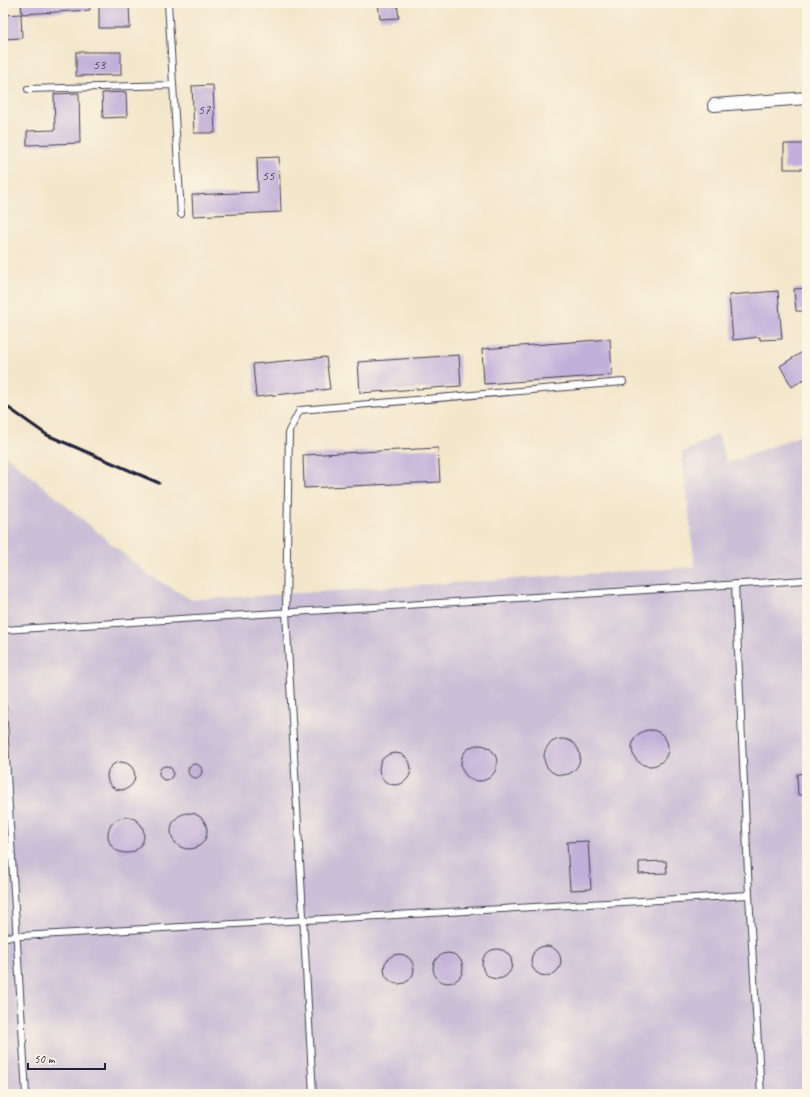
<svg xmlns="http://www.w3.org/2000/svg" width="810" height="1097" font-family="Caveat,sans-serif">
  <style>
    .industrial { fill: #cabfd6 }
    .building { fill: #c2afd9 }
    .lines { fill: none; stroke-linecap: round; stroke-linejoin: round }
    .service-casing { stroke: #413f51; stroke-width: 8 }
    .minor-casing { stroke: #413f51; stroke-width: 14 }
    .service { stroke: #fff; stroke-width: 6 }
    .minor { stroke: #fff; stroke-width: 12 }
    .rail { stroke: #22223b; stroke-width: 3 }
    .labels { text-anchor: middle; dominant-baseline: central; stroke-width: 3; stroke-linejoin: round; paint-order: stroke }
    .number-label { font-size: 14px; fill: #4a4562 }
  </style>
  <rect width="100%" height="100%" fill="#fcf5e5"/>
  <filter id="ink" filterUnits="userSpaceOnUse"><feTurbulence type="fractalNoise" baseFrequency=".025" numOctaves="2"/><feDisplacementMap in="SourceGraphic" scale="8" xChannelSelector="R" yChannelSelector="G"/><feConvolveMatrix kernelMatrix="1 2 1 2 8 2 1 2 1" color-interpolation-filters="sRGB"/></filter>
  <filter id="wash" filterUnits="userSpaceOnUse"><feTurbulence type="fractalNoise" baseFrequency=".012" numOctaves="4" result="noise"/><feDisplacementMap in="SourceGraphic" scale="16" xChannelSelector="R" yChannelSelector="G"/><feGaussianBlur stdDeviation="0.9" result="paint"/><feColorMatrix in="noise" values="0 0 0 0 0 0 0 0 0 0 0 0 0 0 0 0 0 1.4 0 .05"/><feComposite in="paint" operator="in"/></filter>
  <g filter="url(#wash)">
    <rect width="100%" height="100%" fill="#f3e6cb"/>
    <path class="industrial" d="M 807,433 L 807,1094 L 3,1094 L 3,453 L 149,575 L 192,600 L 695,567 L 682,453 L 718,434 L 727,463 Z"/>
    <g id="blocks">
      <path class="building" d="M 21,3 L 89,3 L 90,10 L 22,14 Z
        M 99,3 L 129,3 L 130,28 L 99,28 Z
        M 378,3 L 397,3 L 399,18 L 380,19 Z
        M 21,14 L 22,38 L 3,39 L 3,15 Z
        M 76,52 L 121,52 L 121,75 L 76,76 Z
        M 213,85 L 215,133 L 194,133 L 192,86 Z
        M 126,92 L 127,117 L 103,118 L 102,93 Z
        M 79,93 L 80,143 L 27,145 L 27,131 L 55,130 L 54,94 Z
        M 784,144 L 807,144 L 807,169 L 784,169 Z
        M 279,157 L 281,212 L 193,216 L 192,195 L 258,192 L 257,158 Z
        M 807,288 L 807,311 L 796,311 L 794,289 Z
        M 778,291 L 782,339 L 760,340 L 760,337 L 733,340 L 729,295 Z
        M 610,339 L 612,375 L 484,384 L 482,349 Z
        M 807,349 L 807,377 L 792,387 L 780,366 Z
        M 459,355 L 461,386 L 360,393 L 358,362 Z
        M 326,357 L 330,389 L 256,397 L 253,364 Z
        M 438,448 L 440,482 L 304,488 L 303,455 Z
        M632 748a18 18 0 1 1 36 0a18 18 0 1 1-36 0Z
        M544 757a18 18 0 1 1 36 0a18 18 0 1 1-36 0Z
        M461 763a18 18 0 1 1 36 0a18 18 0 1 1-36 0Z
        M379 769a16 16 0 1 1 32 0a16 16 0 1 1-32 0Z
        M107 776a14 14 0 1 1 28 0a14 14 0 1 1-28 0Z
        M188 771a7 7 0 1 1 14 0a7 7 0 1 1-14 0Z
        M159 773a7 7 0 1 1 14 0a7 7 0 1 1-14 0Z
        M 807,773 L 807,795 L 798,795 L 797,774 Z
        M171 831a18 18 0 1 1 36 0a18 18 0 1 1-36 0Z
        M108 835a18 18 0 1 1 36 0a18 18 0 1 1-36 0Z
        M 588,841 L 591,889 L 570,890 L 567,842 Z
        M 666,861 L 667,873 L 639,874 L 639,862 Z
        M531 961a15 15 0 1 1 30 0a15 15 0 1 1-30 0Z
        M482 964a15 15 0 1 1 30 0a15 15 0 1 1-30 0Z
        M433 968a15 15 0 1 1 30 0a15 15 0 1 1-30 0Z
        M384 969a15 15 0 1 1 30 0a15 15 0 1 1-30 0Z"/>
    </g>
  </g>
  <g filter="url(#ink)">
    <use href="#blocks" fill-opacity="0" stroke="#413f51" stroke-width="1"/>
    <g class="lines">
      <g class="service-casing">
        <path id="service" d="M 168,3 L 181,214
          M 28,89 L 173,85
          M 735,584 L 749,895 L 761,1094
          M 3,630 L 807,580
          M 3,707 L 26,1094
          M 3,937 L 749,895
          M 313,1094 L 286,612 L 289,431 L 300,410 L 623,382"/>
      </g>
      <g class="minor-casing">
        <path id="minor" d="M 714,105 L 807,98"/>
      </g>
      <use href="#service" class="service"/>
      <use href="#minor" class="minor"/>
      <path class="rail" d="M 3,404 L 47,435 L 159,483"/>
    </g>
  </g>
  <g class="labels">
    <g class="number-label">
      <text x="99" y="64">53</text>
      <text x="204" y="109">57</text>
      <text x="268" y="175">55</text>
    </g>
  </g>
  <rect width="810" height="1097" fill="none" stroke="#fcf5e5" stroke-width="16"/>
  <path d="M28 1063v6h77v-6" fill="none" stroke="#22223b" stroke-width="2"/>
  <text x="34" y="1063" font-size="12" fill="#22223b" stroke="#fcf5e5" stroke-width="3" paint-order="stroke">50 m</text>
</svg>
